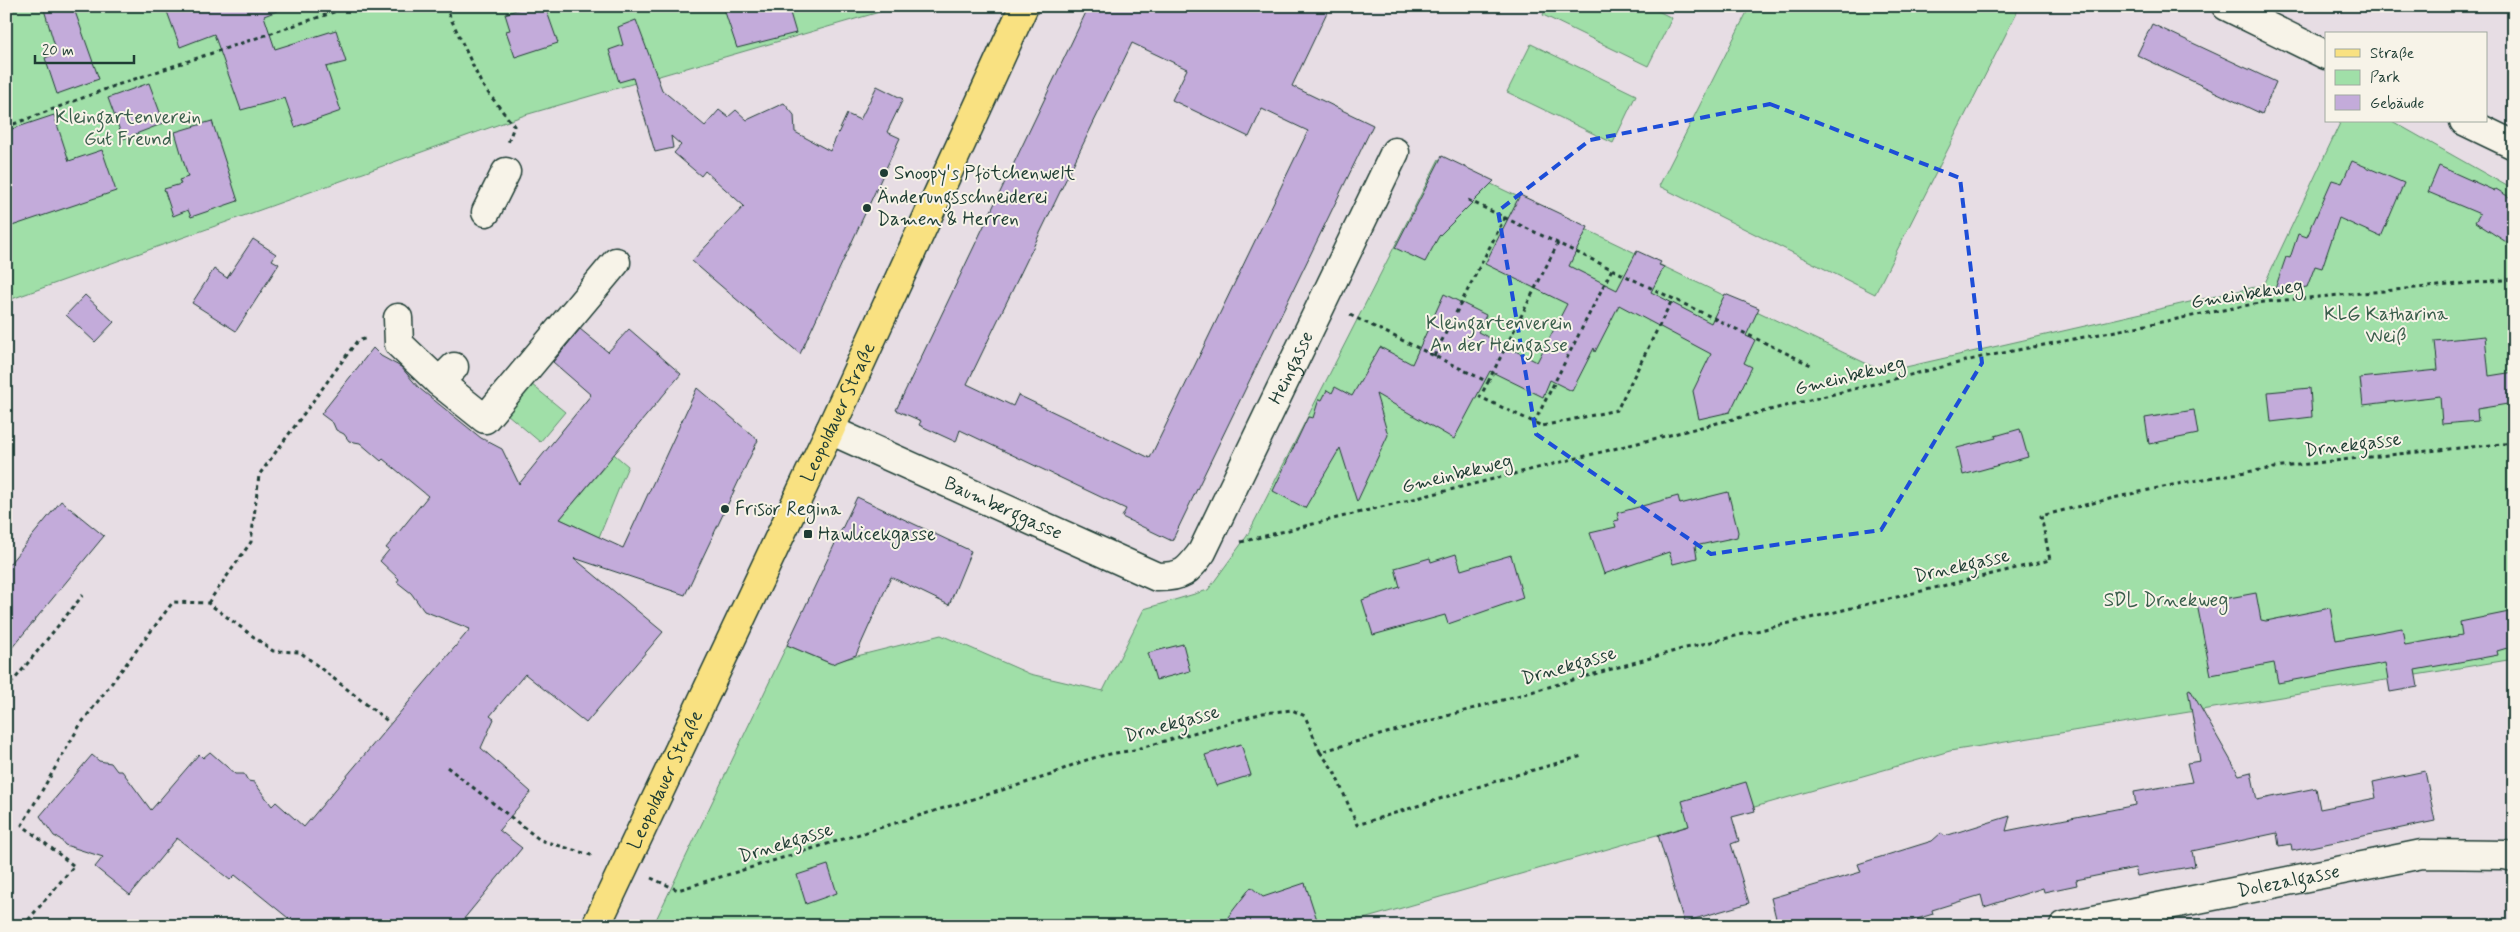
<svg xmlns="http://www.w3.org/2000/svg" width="2520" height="932" font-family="Mynerve,sans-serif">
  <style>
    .green { fill: #a0dfa8; stroke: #608e6e }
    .building { fill: #c3abda; stroke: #1f3d34; fill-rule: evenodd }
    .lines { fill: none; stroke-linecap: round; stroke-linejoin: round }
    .minor-casing { stroke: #1f3d34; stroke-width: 31 }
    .major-casing { stroke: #1f3d34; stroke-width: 31 }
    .path { stroke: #1f3d34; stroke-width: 3; stroke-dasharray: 4 4; stroke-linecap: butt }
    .minor { stroke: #f7f3e8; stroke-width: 28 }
    .major { stroke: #f9e181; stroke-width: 28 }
    .marked { fill: none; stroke: #1d4ed8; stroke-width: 4; stroke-dasharray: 10 6; stroke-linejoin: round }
    .poi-dot { fill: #1f3d34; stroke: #f7f3e8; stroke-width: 2 }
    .labels { text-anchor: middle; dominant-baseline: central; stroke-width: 4; stroke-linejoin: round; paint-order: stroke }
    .park-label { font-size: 19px; fill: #395d4b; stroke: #f7f3e8 }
    .poi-label { font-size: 19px; fill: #1f3d34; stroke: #f7f3e8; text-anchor: start }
    .street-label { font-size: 19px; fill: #1f3d34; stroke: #f7f3e8 }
  </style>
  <rect width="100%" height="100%" fill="#e7dde4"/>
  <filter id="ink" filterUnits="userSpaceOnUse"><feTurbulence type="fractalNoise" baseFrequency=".02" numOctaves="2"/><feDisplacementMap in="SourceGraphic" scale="10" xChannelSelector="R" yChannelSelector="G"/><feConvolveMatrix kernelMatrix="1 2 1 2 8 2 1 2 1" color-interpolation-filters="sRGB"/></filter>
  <g filter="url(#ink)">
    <path class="green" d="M 6,6 L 900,6 L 525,115 L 6,301 Z
      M 1547,6 L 1648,6 L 1672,18 L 1648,66 L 1543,15 Z
      M 1750,6 L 2020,6 L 1875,294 L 1659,186 Z
      M 1531,44 L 1636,95 L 1613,143 L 1507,92 Z
      M 2341,121 L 2392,121 L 2514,190 L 2514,659 L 1950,751 L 1339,926 L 653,926 L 787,645 L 829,663 L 941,635 L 1030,674 L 1103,691 L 1144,609 L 1208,590 L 1247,536 L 1439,159 L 1884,372 L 2264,285 Z
      M 531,384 L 565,412 L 540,442 L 507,414 Z
      M 572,419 L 628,466 L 599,537 L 560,519 L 605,466 L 562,431 Z"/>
    <path class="building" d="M 43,6 L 73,6 L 99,79 L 57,94 L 45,58 L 57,53 Z
      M 165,6 L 282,6 L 282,9 L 264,16 L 275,49 L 336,30 L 346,62 L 326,67 L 341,111 L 295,127 L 285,98 L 241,110 L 214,34 L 180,47 Z
      M 527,6 L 545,6 L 558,43 L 515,57 L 506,31 L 510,30 L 505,14 Z
      M 723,6 L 788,6 L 796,33 L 737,48 Z
      M 1089,6 L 1330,6 L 1292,86 L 1373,125 L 1172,541 L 1122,517 L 1126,509 L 960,430 L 956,442 L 919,425 L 921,421 L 896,410 ZM 1132,43 L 1187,69 L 1172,100 L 1249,137 L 1262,109 L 1308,131 L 1150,458 L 1018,395 L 1013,406 L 967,384 Z
      M 636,20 L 662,90 L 705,126 L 719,110 L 728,117 L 736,110 L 747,120 L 784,103 L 794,115 L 795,132 L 830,151 L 847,114 L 860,120 L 877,86 L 903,99 L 887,132 L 900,138 L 800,354 L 692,261 L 744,206 L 705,171 L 701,176 L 674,153 L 681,145 L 671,136 L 673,148 L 655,152 L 633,78 L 619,82 L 609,50 L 623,45 L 618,27 Z
      M 2152,24 L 2276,82 L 2262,114 L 2137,55 Z
      M 149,83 L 164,123 L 123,139 L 108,98 Z
      M 54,115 L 69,161 L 102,150 L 116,191 L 12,226 L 6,209 L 6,131 Z
      M 212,121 L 238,201 L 191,217 L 188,210 L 173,216 L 164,189 L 181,184 L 179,180 L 188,177 L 175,132 Z
      M 1442,156 L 1494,181 L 1439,236 L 1425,262 L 1395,248 Z
      M 2352,161 L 2404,183 L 2381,237 L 2339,218 L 2322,268 L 2315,266 L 2307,287 L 2274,292 L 2286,257 L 2290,258 L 2298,234 L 2307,237 L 2332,180 L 2342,183 Z
      M 2439,166 L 2495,191 L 2496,189 L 2514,200 L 2514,247 L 2475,222 L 2480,214 L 2428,192 Z
      M 1520,195 L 1588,227 L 1569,266 L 1617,290 L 1637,251 L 1661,262 L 1659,265 L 1664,267 L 1651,292 L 1711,323 L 1725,294 L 1759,308 L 1746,336 L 1755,340 L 1744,363 L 1752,367 L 1730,412 L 1699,419 L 1693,391 L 1711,354 L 1619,305 L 1595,352 L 1594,348 L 1572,391 L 1550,380 L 1543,397 L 1490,371 L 1454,439 L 1376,394 L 1388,435 L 1357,502 L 1340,448 L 1305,508 L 1273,491 L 1308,417 L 1313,418 L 1319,399 L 1322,400 L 1327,390 L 1332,393 L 1335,387 L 1352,396 L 1380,347 L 1412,364 L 1444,294 L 1486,315 L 1478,332 L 1537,362 L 1567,304 L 1485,264 Z
      M 253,239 L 276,254 L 272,260 L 279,264 L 236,331 L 192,303 L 214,269 L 227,278 Z
      M 85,295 L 114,322 L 95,342 L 66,315 Z
      M 580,329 L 608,352 L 629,329 L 681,374 L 560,519 L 623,548 L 697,388 L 758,440 L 685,595 L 574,558 L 663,632 L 586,723 L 525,674 L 490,716 L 494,719 L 481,748 L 531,792 L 499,830 L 522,848 L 458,926 L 298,926 L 235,875 L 230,880 L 177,838 L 130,895 L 95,867 L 103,857 L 65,845 L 60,839 L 54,836 L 40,816 L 92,755 L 99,761 L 111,763 L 117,771 L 122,771 L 151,810 L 199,754 L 203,758 L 210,752 L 235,774 L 244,774 L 248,781 L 254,782 L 272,806 L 276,802 L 304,827 L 470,629 L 424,611 L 411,593 L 397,582 L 399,579 L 380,561 L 389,550 L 386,548 L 428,496 L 383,459 L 381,461 L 360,443 L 349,441 L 344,434 L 336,430 L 333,423 L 321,414 L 373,348 L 381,356 L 401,367 L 419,388 L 481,438 L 502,449 L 519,484 L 591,395 L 553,362 Z
      M 2485,336 L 2489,376 L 2514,372 L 2514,403 L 2477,409 L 2478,421 L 2442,424 L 2440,396 L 2363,405 L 2360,378 L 2438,370 L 2435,341 Z
      M 2310,388 L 2312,417 L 2271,422 L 2268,392 Z
      M 2194,410 L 2198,434 L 2149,444 L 2145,418 Z
      M 2020,429 L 2028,457 L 1963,475 L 1957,448 L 1996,438 L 1995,436 Z
      M 1728,492 L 1738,532 L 1737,537 L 1695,546 L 1697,558 L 1673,564 L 1669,552 L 1604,574 L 1590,533 L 1616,527 L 1614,521 L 1619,520 L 1617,513 L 1678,496 L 1680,504 Z
      M 857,497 L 971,551 L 949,605 L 891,577 L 856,655 L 832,664 L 787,645 Z
      M 61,501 L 104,536 L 6,655 L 6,568 Z
      M 1456,554 L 1461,570 L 1511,555 L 1523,598 L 1448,624 L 1445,615 L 1373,635 L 1362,600 L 1400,587 L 1395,568 L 1430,558 L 1431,562 Z
      M 2256,593 L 2261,620 L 2266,621 L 2330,608 L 2336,640 L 2402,628 L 2405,645 L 2462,635 L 2460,622 L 2514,611 L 2514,646 L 2497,651 L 2498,655 L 2415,670 L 2418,687 L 2390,692 L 2385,663 L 2278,683 L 2274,663 L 2211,675 L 2197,604 Z
      M 1183,644 L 1190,671 L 1156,680 L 1148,653 Z
      M 2190,689 L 2239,775 L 2251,772 L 2257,800 L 2316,788 L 2320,809 L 2376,798 L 2373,782 L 2425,771 L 2435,821 L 2292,851 L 2291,844 L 2279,846 L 2277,833 L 2192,851 L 2195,866 L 2137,876 L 2135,868 L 2076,880 L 2077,885 L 2044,892 L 2043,888 L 1984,907 L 1981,895 L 1932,910 L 1933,914 L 1894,926 L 1778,926 L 1771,898 L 1861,872 L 1858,864 L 1932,841 L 1941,833 L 1945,836 L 2010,816 L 2006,831 L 2136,805 L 2134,792 L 2192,782 L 2187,763 L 2200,761 L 2188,690 Z
      M 1241,744 L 1251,775 L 1216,786 L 1205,755 Z
      M 1746,782 L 1755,811 L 1732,817 L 1739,841 L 1731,844 L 1749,903 L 1684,922 L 1658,835 L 1689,826 L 1682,801 Z
      M 828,865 L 837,893 L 806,904 L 797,875 Z
      M 1305,883 L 1319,926 L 1221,926 L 1251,887 L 1263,897 Z"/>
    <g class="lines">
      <g class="minor-casing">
        <g id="minor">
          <path d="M 2226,6 L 2326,55"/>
          <path d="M 2464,121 L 2514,145"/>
          <path d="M 486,212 L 506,172"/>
          <path d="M 398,318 L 399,344 L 439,382 L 454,367"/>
          <path d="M 439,382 L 485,419 L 616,262"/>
          <path id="s1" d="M 830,430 L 1157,577 C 1183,577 1187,572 1202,552 L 1395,152"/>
          <path id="s2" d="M 2064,926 L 2422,854 L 2505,855 L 2514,857"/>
        </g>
      </g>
      <g class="major-casing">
        <g id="major">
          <path id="s3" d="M 596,926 L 830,430 L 1024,6"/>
        </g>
      </g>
      <path class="path" d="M 445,6 L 482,85 L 514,126 L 508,143
        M 6,127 L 114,86 L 352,6
        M 1468,200 L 1813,366
        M 1350,315 L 1488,382 L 1480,397 L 1542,426 L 1617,410 L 1673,298
        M 1434,356 L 1505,217
        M 1488,382 L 1558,243
        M 1534,423 L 1612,269
        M 1241,542 L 1982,357 L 2264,302 L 2514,279
        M 208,603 L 251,542 L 259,475 L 357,341 L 368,338
        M 6,690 L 83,595
        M 1320,752 L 1334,771 L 1357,825 L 1506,778 L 1582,756
        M 447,767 L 540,840 L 594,856
        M 651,878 L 678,890 L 1051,775 C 1076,762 1102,754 1130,751 L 1263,713 L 1292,710 L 1305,716 L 1320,752 L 1682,649 L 2050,560 L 2041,516 C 2111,498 2182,481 2253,471 C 2340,459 2427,451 2514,443
        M 23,926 L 74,866 L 22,825 L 80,725 L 173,602 L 208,603 L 273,651 L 300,652 L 390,723"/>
      <use href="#minor" class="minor"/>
      <use href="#major" class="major"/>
    </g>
  </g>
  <path class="marked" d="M 1770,104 L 1960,178 L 1982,363 L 1881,530 L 1711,554 L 1536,434 L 1498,211 L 1590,140 Z"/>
  <g class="poi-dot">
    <circle cx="884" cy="173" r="5"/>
    <circle cx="867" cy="208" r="5"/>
    <circle cx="725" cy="509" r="5"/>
    <rect x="803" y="529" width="10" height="10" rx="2.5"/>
  </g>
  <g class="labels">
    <g class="park-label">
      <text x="128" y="117">Kleingartenverein<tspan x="128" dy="22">Gut Freund</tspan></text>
      <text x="2386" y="314">KLG Katharina<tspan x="2386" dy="22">Weiß</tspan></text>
      <text x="1499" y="323">Kleingartenverein<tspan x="1499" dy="22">An der Heingasse</tspan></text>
      <text x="2166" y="600">SDL Drnekweg</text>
    </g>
    <g class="poi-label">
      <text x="894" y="173">Snoopy's Pfötchenwelt</text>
      <text x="877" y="197">Änderungsschneiderei<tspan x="877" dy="22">Damen &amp; Herren</tspan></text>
      <text x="735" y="509">Frisör Regina</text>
      <text x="818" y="534">Hawlicekgasse</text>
    </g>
    <g class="street-label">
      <text transform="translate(2247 294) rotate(-9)">Gmeinbekweg</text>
      <text stroke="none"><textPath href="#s1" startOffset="618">Heingasse</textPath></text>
      <text transform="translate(1850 376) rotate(-14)">Gmeinbekweg</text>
      <text stroke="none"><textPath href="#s3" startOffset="568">Leopoldauer Straße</textPath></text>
      <text transform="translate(2353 445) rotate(-7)">Drnekgasse</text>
      <text transform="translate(1457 474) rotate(-14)">Gmeinbekweg</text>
      <text stroke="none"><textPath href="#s1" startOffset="190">Baumberggasse</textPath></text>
      <text transform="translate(1962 566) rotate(-13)">Drnekgasse</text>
      <text transform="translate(1569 666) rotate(-16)">Drnekgasse</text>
      <text transform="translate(1172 724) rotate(-15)">Drnekgasse</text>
      <text stroke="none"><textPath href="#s3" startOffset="162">Leopoldauer Straße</textPath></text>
      <text transform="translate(786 843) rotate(-17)">Drnekgasse</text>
      <text stroke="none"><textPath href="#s2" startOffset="229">Dolezalgasse</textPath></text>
    </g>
  </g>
  <rect width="2520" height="932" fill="none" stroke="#f7f3e8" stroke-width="25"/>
  <rect x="12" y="12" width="2495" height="907" fill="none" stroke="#1f3d34" stroke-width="2" filter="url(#ink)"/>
  <rect x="2325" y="32" width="162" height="90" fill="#f7f3e8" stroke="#a1aaa0"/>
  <rect x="2335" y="49" width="25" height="8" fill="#f9e181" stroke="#a1aaa0"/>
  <text x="2370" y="58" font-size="15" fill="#1f3d34">Straße</text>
  <rect x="2335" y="70" width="25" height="15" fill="#a0dfa8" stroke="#a1aaa0"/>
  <text x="2370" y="82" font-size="15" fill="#1f3d34">Park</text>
  <rect x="2335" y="95" width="25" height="15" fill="#c3abda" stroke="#a1aaa0"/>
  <text x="2370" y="108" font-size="15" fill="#1f3d34">Gebäude</text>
  <path d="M35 55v8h99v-8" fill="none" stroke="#1f3d34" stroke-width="2.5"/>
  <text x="42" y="55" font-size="15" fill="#1f3d34" stroke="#f7f3e8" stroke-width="4" paint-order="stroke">20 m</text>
</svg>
